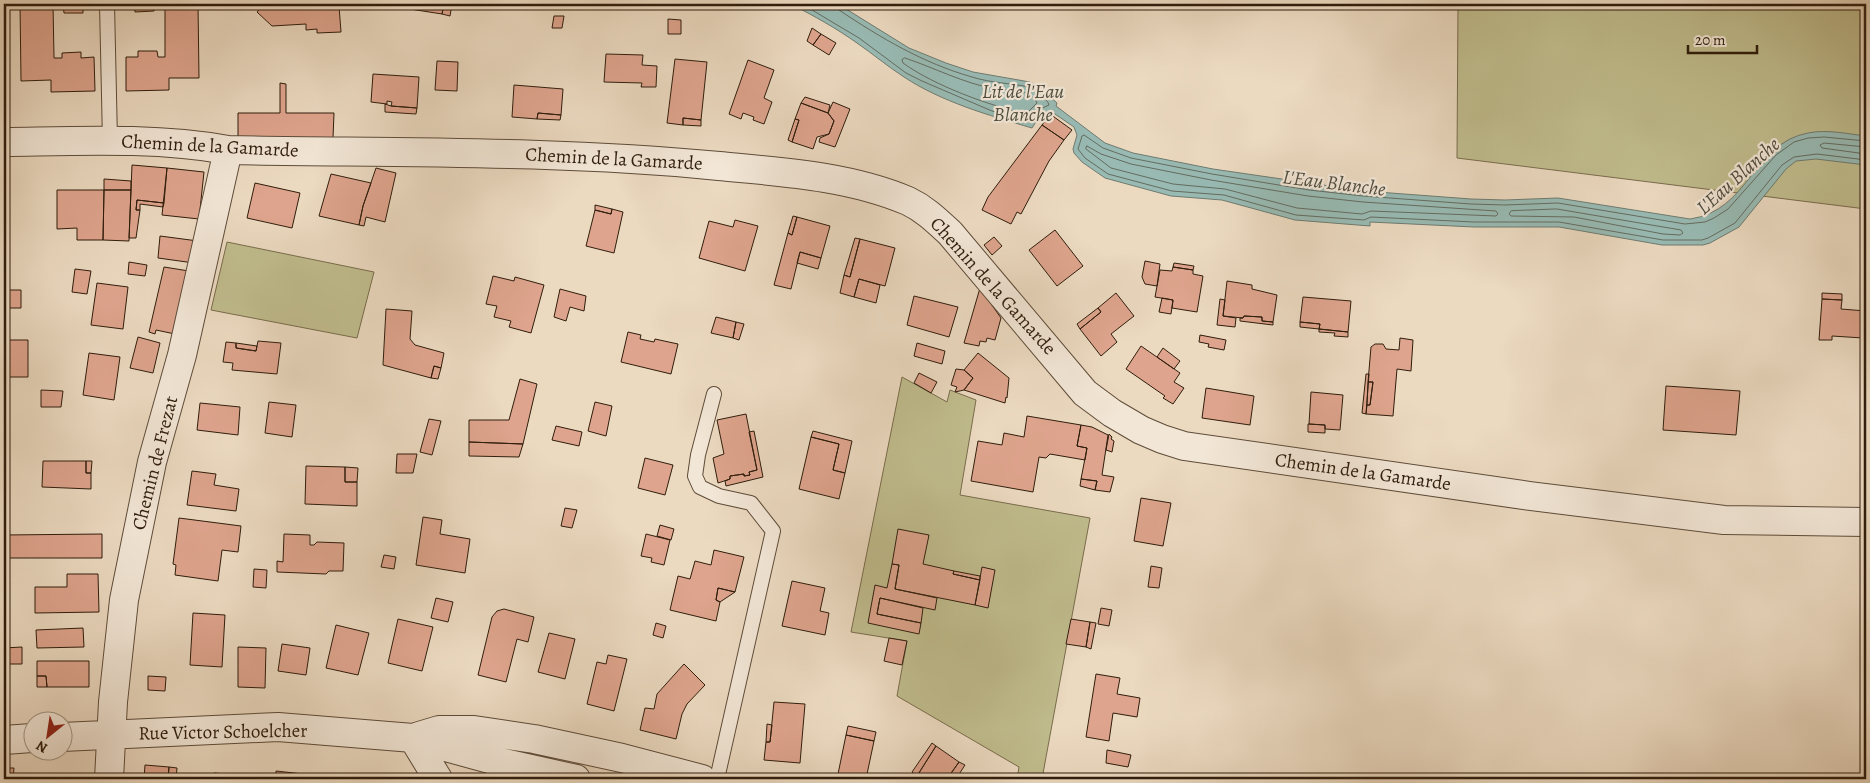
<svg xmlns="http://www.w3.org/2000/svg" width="1870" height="783" font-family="Alegreya,serif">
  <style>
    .green { fill: #c0bc8d; stroke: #786c4c }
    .water { fill: #98bab3; stroke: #6e7b70 }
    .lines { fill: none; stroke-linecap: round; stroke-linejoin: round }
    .shore { stroke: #646c60; stroke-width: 1 }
    .building { fill: #dea48d; stroke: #2f1d0c }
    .lane-casing { stroke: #5e4c39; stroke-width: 16 }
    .street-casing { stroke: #5e4c39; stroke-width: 30 }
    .lane { stroke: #f2e6d6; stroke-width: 14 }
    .street { stroke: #f2e6d6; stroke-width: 28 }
    .labels { text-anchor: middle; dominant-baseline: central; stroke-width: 4.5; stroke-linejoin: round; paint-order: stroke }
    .street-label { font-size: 19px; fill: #2f1d0c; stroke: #f2e6d6 }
    .water-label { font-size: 20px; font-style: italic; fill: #4e4c3e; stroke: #f2e6d6 }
  </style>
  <rect width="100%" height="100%" fill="#ebd9c0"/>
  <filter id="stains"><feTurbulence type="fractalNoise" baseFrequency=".004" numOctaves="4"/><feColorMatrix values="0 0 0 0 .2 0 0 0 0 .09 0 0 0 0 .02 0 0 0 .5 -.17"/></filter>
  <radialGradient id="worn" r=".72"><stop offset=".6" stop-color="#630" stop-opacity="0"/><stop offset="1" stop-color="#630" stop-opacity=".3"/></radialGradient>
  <path class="green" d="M 1458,4 L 1866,4 L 1866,209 L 1457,158 Z
    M 227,242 L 374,272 L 357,338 L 211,310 Z
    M 902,377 L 947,402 L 950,390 L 976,400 L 960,495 L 1090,518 L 1042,779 L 1017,779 L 1019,767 L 897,696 L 907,641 L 851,632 Z"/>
  <path class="water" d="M 791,4 L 838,4 L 909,48 L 946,63 L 973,72 L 1030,82 L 1039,87 L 1057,103 L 1056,106 L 1105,143 L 1133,153 L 1213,169 L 1364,191 L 1471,199 L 1505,200 L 1558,198 L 1690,219 C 1749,211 1753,143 1808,133 C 1827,129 1848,134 1866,136 L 1866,165 L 1816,159 L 1796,161 L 1786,169 L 1739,227 L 1710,243 L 1703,245 L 1662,245 L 1559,227 L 1474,227 L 1370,222 L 1370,226 L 1295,220 L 1222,200 L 1171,196 L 1105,178 L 1082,162 L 1074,153 L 1073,149 L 1077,135 L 1074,127 L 1052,112 L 1041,114 L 1032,128 C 988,115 942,102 904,77 C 887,66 873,54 857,43 C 836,28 814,16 791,4 Z"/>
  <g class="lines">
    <path class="shore" d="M 802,4 L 859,38 L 906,73 L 922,81 L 992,111 L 1028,122 L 1038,110 L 1049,105 C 1047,98 1036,90 1029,87 C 1010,83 991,83 972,77 C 923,63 881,38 839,10 L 836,4
      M 905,58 C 935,68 963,83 995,89 C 1008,91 1031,88 1037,103 L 1026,114 C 988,105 935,86 903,63 L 902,60 Z
      M 1866,141 L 1824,137 L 1808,138 L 1794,142 L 1776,155 L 1728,209 L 1714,218 L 1705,222 L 1685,224 L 1558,203 L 1505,205 L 1471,204 L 1363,196 L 1309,190 L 1212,174 L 1131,158 L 1103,148 L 1084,135 L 1082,136 L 1078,149 L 1085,158 L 1108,174 L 1172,191 L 1224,195 L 1296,215 L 1364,220 L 1371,217 L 1474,222 L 1559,222 L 1663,240 L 1702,240 L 1708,238 L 1735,223 L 1782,165 L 1794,157 L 1817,154 L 1866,160
      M 1087,146 L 1101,154 L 1131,164 L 1211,180 L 1308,196 L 1363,202 L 1496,211 L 1498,214 L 1496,216 L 1371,211 L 1362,214 L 1297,208 L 1225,189 L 1173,184 L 1111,168 L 1086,149 Z
      M 1866,147 L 1824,143 L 1820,145 L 1822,148 L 1866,154
      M 1557,209 L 1681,230 L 1683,233 L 1680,235 L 1663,234 L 1574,217 L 1511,216 L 1509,214 L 1511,211 Z"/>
  </g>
  <path class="building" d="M 20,4 L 53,4 L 54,58 L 62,58 L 62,53 L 81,52 L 81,58 L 94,57 L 95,91 L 51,92 L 51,80 L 21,81 Z
    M 63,4 L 83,4 L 83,13 L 64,13 Z
    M 134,4 L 154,4 L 154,11 L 135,12 Z
    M 165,4 L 198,4 L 199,78 L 169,78 L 169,90 L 126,91 L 126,57 L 138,57 L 138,51 L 157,51 L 158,57 L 165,57 Z
    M 264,4 L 329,4 L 329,7 L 339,6 L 341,32 L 317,33 L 317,29 L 306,30 L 306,24 L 272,26 L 257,12 Z
    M 411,4 L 444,4 L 442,14 L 410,9 Z
    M 444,4 L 452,4 L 450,16 L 442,14 Z
    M 554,16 L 564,16 L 562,28 L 552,28 Z
    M 668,19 L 681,20 L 681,34 L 668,34 Z
    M 812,28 L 821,34 L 813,45 L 807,41 Z
    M 821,34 L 836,43 L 829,55 L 813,45 Z
    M 606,54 L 643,55 L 642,65 L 657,66 L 656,87 L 641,87 L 642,83 L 604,82 Z
    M 675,59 L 707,62 L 701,120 L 683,118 L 683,125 L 667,123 Z
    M 748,60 L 774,70 L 764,98 L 772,102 L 764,124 L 753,120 L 754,117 L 743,113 L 741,119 L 729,114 Z
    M 437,61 L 458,62 L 457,91 L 435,90 Z
    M 373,74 L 419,77 L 417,108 L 391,106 L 392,102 L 387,101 L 387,104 L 371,102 Z
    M 280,83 L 286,84 L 286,113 L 334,113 L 333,138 L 238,139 L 238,113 L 280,113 Z
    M 514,85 L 563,89 L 561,115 L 538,113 L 537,119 L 512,117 Z
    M 805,97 L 830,105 L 828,113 L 801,103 Z
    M 833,102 L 850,109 L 835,147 L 819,142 L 820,138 L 829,134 L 834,121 L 828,113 Z
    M 801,103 L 828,113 L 834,121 L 829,134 L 817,137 L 813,149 L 792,142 L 799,120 L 795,119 Z
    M 385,104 L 391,106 L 417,108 L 416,114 L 385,112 Z
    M 538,113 L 561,115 L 560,120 L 537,119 Z
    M 1050,114 L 1072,130 L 1064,140 L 1042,125 Z
    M 683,118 L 701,120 L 701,126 L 683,125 Z
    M 795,119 L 799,120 L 792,142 L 788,140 Z
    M 1042,125 L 1064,140 L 1049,161 L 1021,214 L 1017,212 L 1011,224 L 982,210 L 988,197 Z
    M 132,165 L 167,168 L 164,203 L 137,200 L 136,210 L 140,210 L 136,238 L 129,238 Z
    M 167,168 L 204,172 L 199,219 L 162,215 Z
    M 376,168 L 396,173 L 385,222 L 366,217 L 364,226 L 359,225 L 363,206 Z
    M 331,174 L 371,183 L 363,206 L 359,225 L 319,216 Z
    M 104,179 L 131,181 L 131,190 L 104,190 Z
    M 255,183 L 300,193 L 292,228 L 247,218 Z
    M 57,190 L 104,190 L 103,240 L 77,240 L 77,228 L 57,229 Z
    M 104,190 L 131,190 L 129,241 L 103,240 Z
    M 137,200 L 164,203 L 163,207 L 140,204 L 140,210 L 136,210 Z
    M 595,205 L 612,209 L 611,214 L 595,210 Z
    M 612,209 L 623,212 L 614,253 L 586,246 L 595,210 L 611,214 Z
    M 793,216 L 797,217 L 792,235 L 788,233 Z
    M 797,217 L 830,226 L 821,258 L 800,252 L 791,289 L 774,285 L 788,233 L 792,235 Z
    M 735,220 L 758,226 L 745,271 L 699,258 L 709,221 L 733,227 Z
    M 1055,230 L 1083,266 L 1057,286 L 1029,250 Z
    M 160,236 L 198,241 L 194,263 L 158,258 Z
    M 994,237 L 1002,246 L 992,255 L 984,245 Z
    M 855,238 L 860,239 L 850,277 L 844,275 Z
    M 860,239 L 895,248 L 885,286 L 859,279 L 854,297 L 840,293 L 844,275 L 850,277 Z
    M 800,252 L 821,258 L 818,269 L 797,263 Z
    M 1145,261 L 1160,264 L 1157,286 L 1145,284 L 1142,277 Z
    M 129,262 L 147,265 L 145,276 L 128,274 Z
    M 1174,263 L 1194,266 L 1193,270 L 1173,267 Z
    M 164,267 L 189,271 L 175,334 L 156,330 L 155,334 L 149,332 Z
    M 1173,267 L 1193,270 L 1193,274 L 1203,276 L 1197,312 L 1172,308 L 1173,300 L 1155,297 L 1160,270 L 1172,271 Z
    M 75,269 L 91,271 L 87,294 L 72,292 Z
    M 493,276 L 514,281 L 515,277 L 544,285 L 531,333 L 509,327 L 511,321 L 494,317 L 497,306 L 486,304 Z
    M 859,279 L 880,285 L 876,303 L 854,297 Z
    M 1227,281 L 1252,285 L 1252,289 L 1277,295 L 1273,322 L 1262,321 L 1262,317 L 1244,316 L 1243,318 L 1223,316 Z
    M 97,283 L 128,287 L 123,329 L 91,325 Z
    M 980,288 L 1001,318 L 995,340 L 987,338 L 986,342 L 980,341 L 979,346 L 964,343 Z
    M 560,289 L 586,296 L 584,311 L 570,307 L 566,321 L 554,317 Z
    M 4,290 L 21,290 L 21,308 L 4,308 Z
    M 1116,293 L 1134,316 L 1111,334 L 1117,342 L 1101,356 L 1080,329 L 1101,312 L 1098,308 Z
    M 1822,293 L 1842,294 L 1842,300 L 1822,299 Z
    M 914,296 L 958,307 L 949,337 L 907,325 Z
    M 1303,297 L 1351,301 L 1348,332 L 1319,329 L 1320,324 L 1300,322 Z
    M 1162,298 L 1173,300 L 1171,314 L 1159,312 Z
    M 1220,299 L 1225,300 L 1223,316 L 1236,318 L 1235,327 L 1217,325 Z
    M 1822,299 L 1842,300 L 1841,309 L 1866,311 L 1866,345 L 1863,345 L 1863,338 L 1832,336 L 1832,340 L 1819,340 Z
    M 1098,308 L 1101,312 L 1080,329 L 1077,324 Z
    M 386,309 L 412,311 L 410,339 L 415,345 L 444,353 L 441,368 L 434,366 L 431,378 L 383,365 Z
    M 1244,316 L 1262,317 L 1262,321 L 1273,322 L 1273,325 L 1240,321 L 1240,318 L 1243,318 Z
    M 716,317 L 736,322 L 733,338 L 711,333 Z
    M 736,322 L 744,324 L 739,340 L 733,338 Z
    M 1300,322 L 1320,324 L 1319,329 L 1300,327 Z
    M 1319,329 L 1348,332 L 1348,337 L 1334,336 L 1335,333 L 1319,332 Z
    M 628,332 L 641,335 L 640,339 L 654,342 L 655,339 L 678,344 L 671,374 L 621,362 Z
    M 1200,335 L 1226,340 L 1224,350 L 1208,347 L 1209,344 L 1199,342 Z
    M 138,337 L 160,343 L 153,373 L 130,368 Z
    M 1400,338 L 1413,340 L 1411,371 L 1397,369 L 1393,416 L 1366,414 L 1367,405 L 1370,405 L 1373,382 L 1368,382 L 1371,347 L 1375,344 L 1383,344 L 1386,349 L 1399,350 Z
    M 4,340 L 28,340 L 28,377 L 4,377 Z
    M 258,341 L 281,343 L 277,374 L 232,370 L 233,363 L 223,362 L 226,342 L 236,343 L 236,348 L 256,351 Z
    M 236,343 L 257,346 L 256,351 L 236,348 Z
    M 917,343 L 945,351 L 942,364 L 914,356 Z
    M 1141,346 L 1180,373 L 1174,382 L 1184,388 L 1173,404 L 1163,398 L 1165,396 L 1126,369 Z
    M 1163,348 L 1180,361 L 1174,369 L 1157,357 Z
    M 89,353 L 120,357 L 114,400 L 83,395 Z
    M 978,353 L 1009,378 L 1007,398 L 1006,397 L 1005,403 L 964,390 L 973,378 L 964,370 Z
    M 434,366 L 441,368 L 438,379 L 431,378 Z
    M 956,369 L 964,370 L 973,378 L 964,390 L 955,392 L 957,387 L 951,385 Z
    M 919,373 L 937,382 L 931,393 L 914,383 Z
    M 1366,374 L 1369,374 L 1366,414 L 1362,413 Z
    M 520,379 L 537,384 L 523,444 L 469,442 L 469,420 L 509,420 Z
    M 1368,382 L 1373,382 L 1370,405 L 1367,405 Z
    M 1666,386 L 1740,391 L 1736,435 L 1663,430 Z
    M 1206,388 L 1254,396 L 1250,425 L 1202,418 Z
    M 41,390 L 63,391 L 61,407 L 41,407 Z
    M 1311,392 L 1343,395 L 1340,430 L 1325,429 L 1325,425 L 1309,424 Z
    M 269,402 L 296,405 L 292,437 L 265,433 Z
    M 595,402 L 612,406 L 606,436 L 588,431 Z
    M 200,403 L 240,407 L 238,435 L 197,430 Z
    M 746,414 L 757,470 L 749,472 L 750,475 L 744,476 L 744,474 L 730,476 L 730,479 L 718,483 L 713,458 L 724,454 L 717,420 Z
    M 1027,416 L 1081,425 L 1077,446 L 1087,448 L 1085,460 L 1050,454 L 1046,458 L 1039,457 L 1033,492 L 971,481 L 978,441 L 1002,445 L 1004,433 L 1024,437 Z
    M 429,419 L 441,421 L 432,455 L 420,452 Z
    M 1308,424 L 1325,425 L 1325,433 L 1308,432 Z
    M 1081,425 L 1092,427 L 1108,435 L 1102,475 L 1114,477 L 1110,492 L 1095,490 L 1097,481 L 1081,479 L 1087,448 L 1077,446 Z
    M 556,426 L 582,432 L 579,446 L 552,440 Z
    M 754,431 L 763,477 L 726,486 L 725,481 L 730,479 L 730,476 L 744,474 L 744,476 L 750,475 L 749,472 L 757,470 L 749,432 Z
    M 813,431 L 852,441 L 845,473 L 833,470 L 839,444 L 811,437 Z
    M 1109,434 L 1112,437 L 1111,439 L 1114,441 L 1112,452 L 1106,450 Z
    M 811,437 L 839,444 L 833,470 L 845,473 L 839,499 L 799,489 Z
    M 469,442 L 523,444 L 519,457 L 469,456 Z
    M 397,454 L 417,454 L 413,473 L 396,473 Z
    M 645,458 L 673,465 L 665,495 L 638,488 Z
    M 43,461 L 86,461 L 86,473 L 91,473 L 91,489 L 42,487 Z
    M 86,461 L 92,461 L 91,473 L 86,473 Z
    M 306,466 L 345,467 L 345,482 L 357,482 L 357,506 L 305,504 Z
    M 345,467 L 358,468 L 357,482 L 345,482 Z
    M 192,471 L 216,474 L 214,485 L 239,489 L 236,511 L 187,505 Z
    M 1081,479 L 1097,481 L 1095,490 L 1080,486 Z
    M 1141,498 L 1171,503 L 1163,546 L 1134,541 Z
    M 565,508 L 577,510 L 572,528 L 561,526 Z
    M 423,517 L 442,520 L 440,534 L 470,539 L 465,573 L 416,565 Z
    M 179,518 L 241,526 L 238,552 L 222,550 L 218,581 L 175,575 L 176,565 L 173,564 Z
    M 660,525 L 674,529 L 671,540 L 657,536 Z
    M 898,529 L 929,535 L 923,564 L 954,571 L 953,574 L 980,580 L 975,605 L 895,589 L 899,565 L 892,564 Z
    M 102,534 L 102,558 L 4,558 L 4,535 Z
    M 284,534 L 310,535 L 310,545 L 314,545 L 317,542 L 344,543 L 343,571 L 329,571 L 326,574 L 277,572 L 277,561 L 283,562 Z
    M 646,534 L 670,540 L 664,565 L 651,562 L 652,558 L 641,556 Z
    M 714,550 L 744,557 L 735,592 L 718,588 L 716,600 L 720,602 L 716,621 L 670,610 L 678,576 L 690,579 L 695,561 L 711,565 Z
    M 384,555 L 396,557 L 394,569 L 381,567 Z
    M 892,564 L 899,565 L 895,589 L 937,598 L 935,610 L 880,598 L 877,614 L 921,623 L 919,634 L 868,623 L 875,585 L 887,588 Z
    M 1151,566 L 1162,568 L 1159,588 L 1148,587 Z
    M 982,567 L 995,570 L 988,608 L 975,605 Z
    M 254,569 L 267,570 L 266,588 L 253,587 Z
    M 954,571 L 980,576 L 980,580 L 953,574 Z
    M 67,574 L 98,574 L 99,612 L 35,613 L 35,587 L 67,587 Z
    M 792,581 L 825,588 L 820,611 L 829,613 L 825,635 L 782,626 Z
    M 718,588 L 735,592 L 720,602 L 716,600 Z
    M 436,598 L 453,602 L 448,622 L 431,618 Z
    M 880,598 L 923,608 L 921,623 L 877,614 Z
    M 1101,608 L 1112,610 L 1109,626 L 1098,624 Z
    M 504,609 L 534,617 L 528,642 L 517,639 L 506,682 L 478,675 L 492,617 L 497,611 Z
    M 193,613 L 225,615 L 222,667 L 190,665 Z
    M 398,619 L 433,627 L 422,671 L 388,663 Z
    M 1071,619 L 1090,622 L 1086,647 L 1066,644 Z
    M 1090,622 L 1096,623 L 1091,649 L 1086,647 Z
    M 656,623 L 666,626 L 663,638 L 653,635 Z
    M 336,625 L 369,633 L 358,675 L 326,668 Z
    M 83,628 L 84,647 L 37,648 L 36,630 Z
    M 549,633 L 575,639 L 565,679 L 538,672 Z
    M 889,638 L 907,641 L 902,665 L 884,661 Z
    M 282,644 L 310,648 L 306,675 L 278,671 Z
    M 22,647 L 22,664 L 4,664 L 4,648 Z
    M 238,647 L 266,648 L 265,688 L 238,687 Z
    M 608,655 L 627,659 L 614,711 L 587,704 L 597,662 L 606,664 Z
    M 37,661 L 89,661 L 89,687 L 47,687 L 46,676 L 37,676 Z
    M 684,664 L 705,685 L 687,704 L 682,714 L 676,739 L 640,730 L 645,708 L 654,709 L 657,694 Z
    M 1096,674 L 1120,678 L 1117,694 L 1140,698 L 1137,717 L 1113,713 L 1109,741 L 1086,737 Z
    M 37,676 L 46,676 L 47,687 L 37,687 Z
    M 148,676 L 166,677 L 165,691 L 148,690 Z
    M 774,702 L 805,704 L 800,763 L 764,760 L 766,742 L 770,742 Z
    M 767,724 L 772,725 L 770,742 L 766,742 Z
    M 848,726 L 876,732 L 874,741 L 846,735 Z
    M 846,735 L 874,741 L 866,779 L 837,779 Z
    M 932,743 L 936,746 L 917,776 L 912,772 Z
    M 936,746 L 959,762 L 947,779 L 923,779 L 917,776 Z
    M 1107,750 L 1131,755 L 1128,767 L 1106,763 Z
    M 959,762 L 965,765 L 956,779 L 947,779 Z
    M 145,765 L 169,767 L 168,779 L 144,779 Z
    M 169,767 L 177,768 L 176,779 L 168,779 Z
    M 4,768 L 14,768 L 13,779 L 4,779 Z
    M 276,771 L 312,775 L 312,779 L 276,779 Z
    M 214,773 L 246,776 L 246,779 L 213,779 Z"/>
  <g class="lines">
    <g class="lane-casing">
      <path id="lane" d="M 107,4 L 110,141
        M 714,394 L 698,455 L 695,476 L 700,487 L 719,496 L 751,503 L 773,531 L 717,779"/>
    </g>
    <g class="street-casing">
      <path id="street" d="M 4,142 C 78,141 155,137 228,150 C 392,153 556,150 719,166 C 782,172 849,176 908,201 C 925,209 937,221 950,233 L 1085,393 L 1112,413 L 1141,430 L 1162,439 L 1184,446 L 1530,496 L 1724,520 L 1866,522
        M 419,736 L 439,730 L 474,730 L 534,739 L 622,758 L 702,779
        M 62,737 L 278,727 L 413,738 L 504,763 L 576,779
        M 413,738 L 438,779
        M 4,740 L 32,738
        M 109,779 L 113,702 L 124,600 L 152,462 L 182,355 L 228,150"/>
    </g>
    <use href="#lane" class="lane"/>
    <use href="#street" class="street"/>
  </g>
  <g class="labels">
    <g class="street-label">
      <text transform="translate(210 146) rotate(3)">Chemin de la Gamarde</text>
      <text transform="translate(614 159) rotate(3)">Chemin de la Gamarde</text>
      <text transform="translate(993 286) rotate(48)">Chemin de la Gamarde</text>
      <text transform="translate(155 463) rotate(-76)">Chemin de Frezat</text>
      <text transform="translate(1363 472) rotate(8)">Chemin de la Gamarde</text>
      <text transform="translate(223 732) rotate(-1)">Rue Victor Schoelcher</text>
    </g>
    <g class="water-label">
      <text x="1023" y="91">Lit de l'Eau<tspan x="1023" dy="23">Blanche</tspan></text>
      <text transform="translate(1738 176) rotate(-42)">L'Eau Blanche</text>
      <text transform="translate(1334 183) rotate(7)">L'Eau Blanche</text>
    </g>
  </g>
  <rect width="1870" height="783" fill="none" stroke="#ebd9c0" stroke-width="20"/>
  <rect x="5" y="5" width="1860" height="773" fill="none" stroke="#2f1d0c" stroke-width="2.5"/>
  <rect x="10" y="10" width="1850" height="763" fill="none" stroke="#2f1d0c"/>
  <g transform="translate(48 736) rotate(210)"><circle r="24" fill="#f2e6d6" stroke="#a49685"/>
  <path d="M0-4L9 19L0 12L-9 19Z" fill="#8f2418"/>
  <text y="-8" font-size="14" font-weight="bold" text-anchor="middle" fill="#2f1d0c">N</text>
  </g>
  <path d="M1688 45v8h69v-8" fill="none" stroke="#2f1d0c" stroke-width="2.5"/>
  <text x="1695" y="45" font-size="15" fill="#2f1d0c" stroke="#f2e6d6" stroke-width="4" paint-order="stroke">20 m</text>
  <rect width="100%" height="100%" filter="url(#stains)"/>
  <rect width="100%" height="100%" fill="url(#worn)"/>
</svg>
